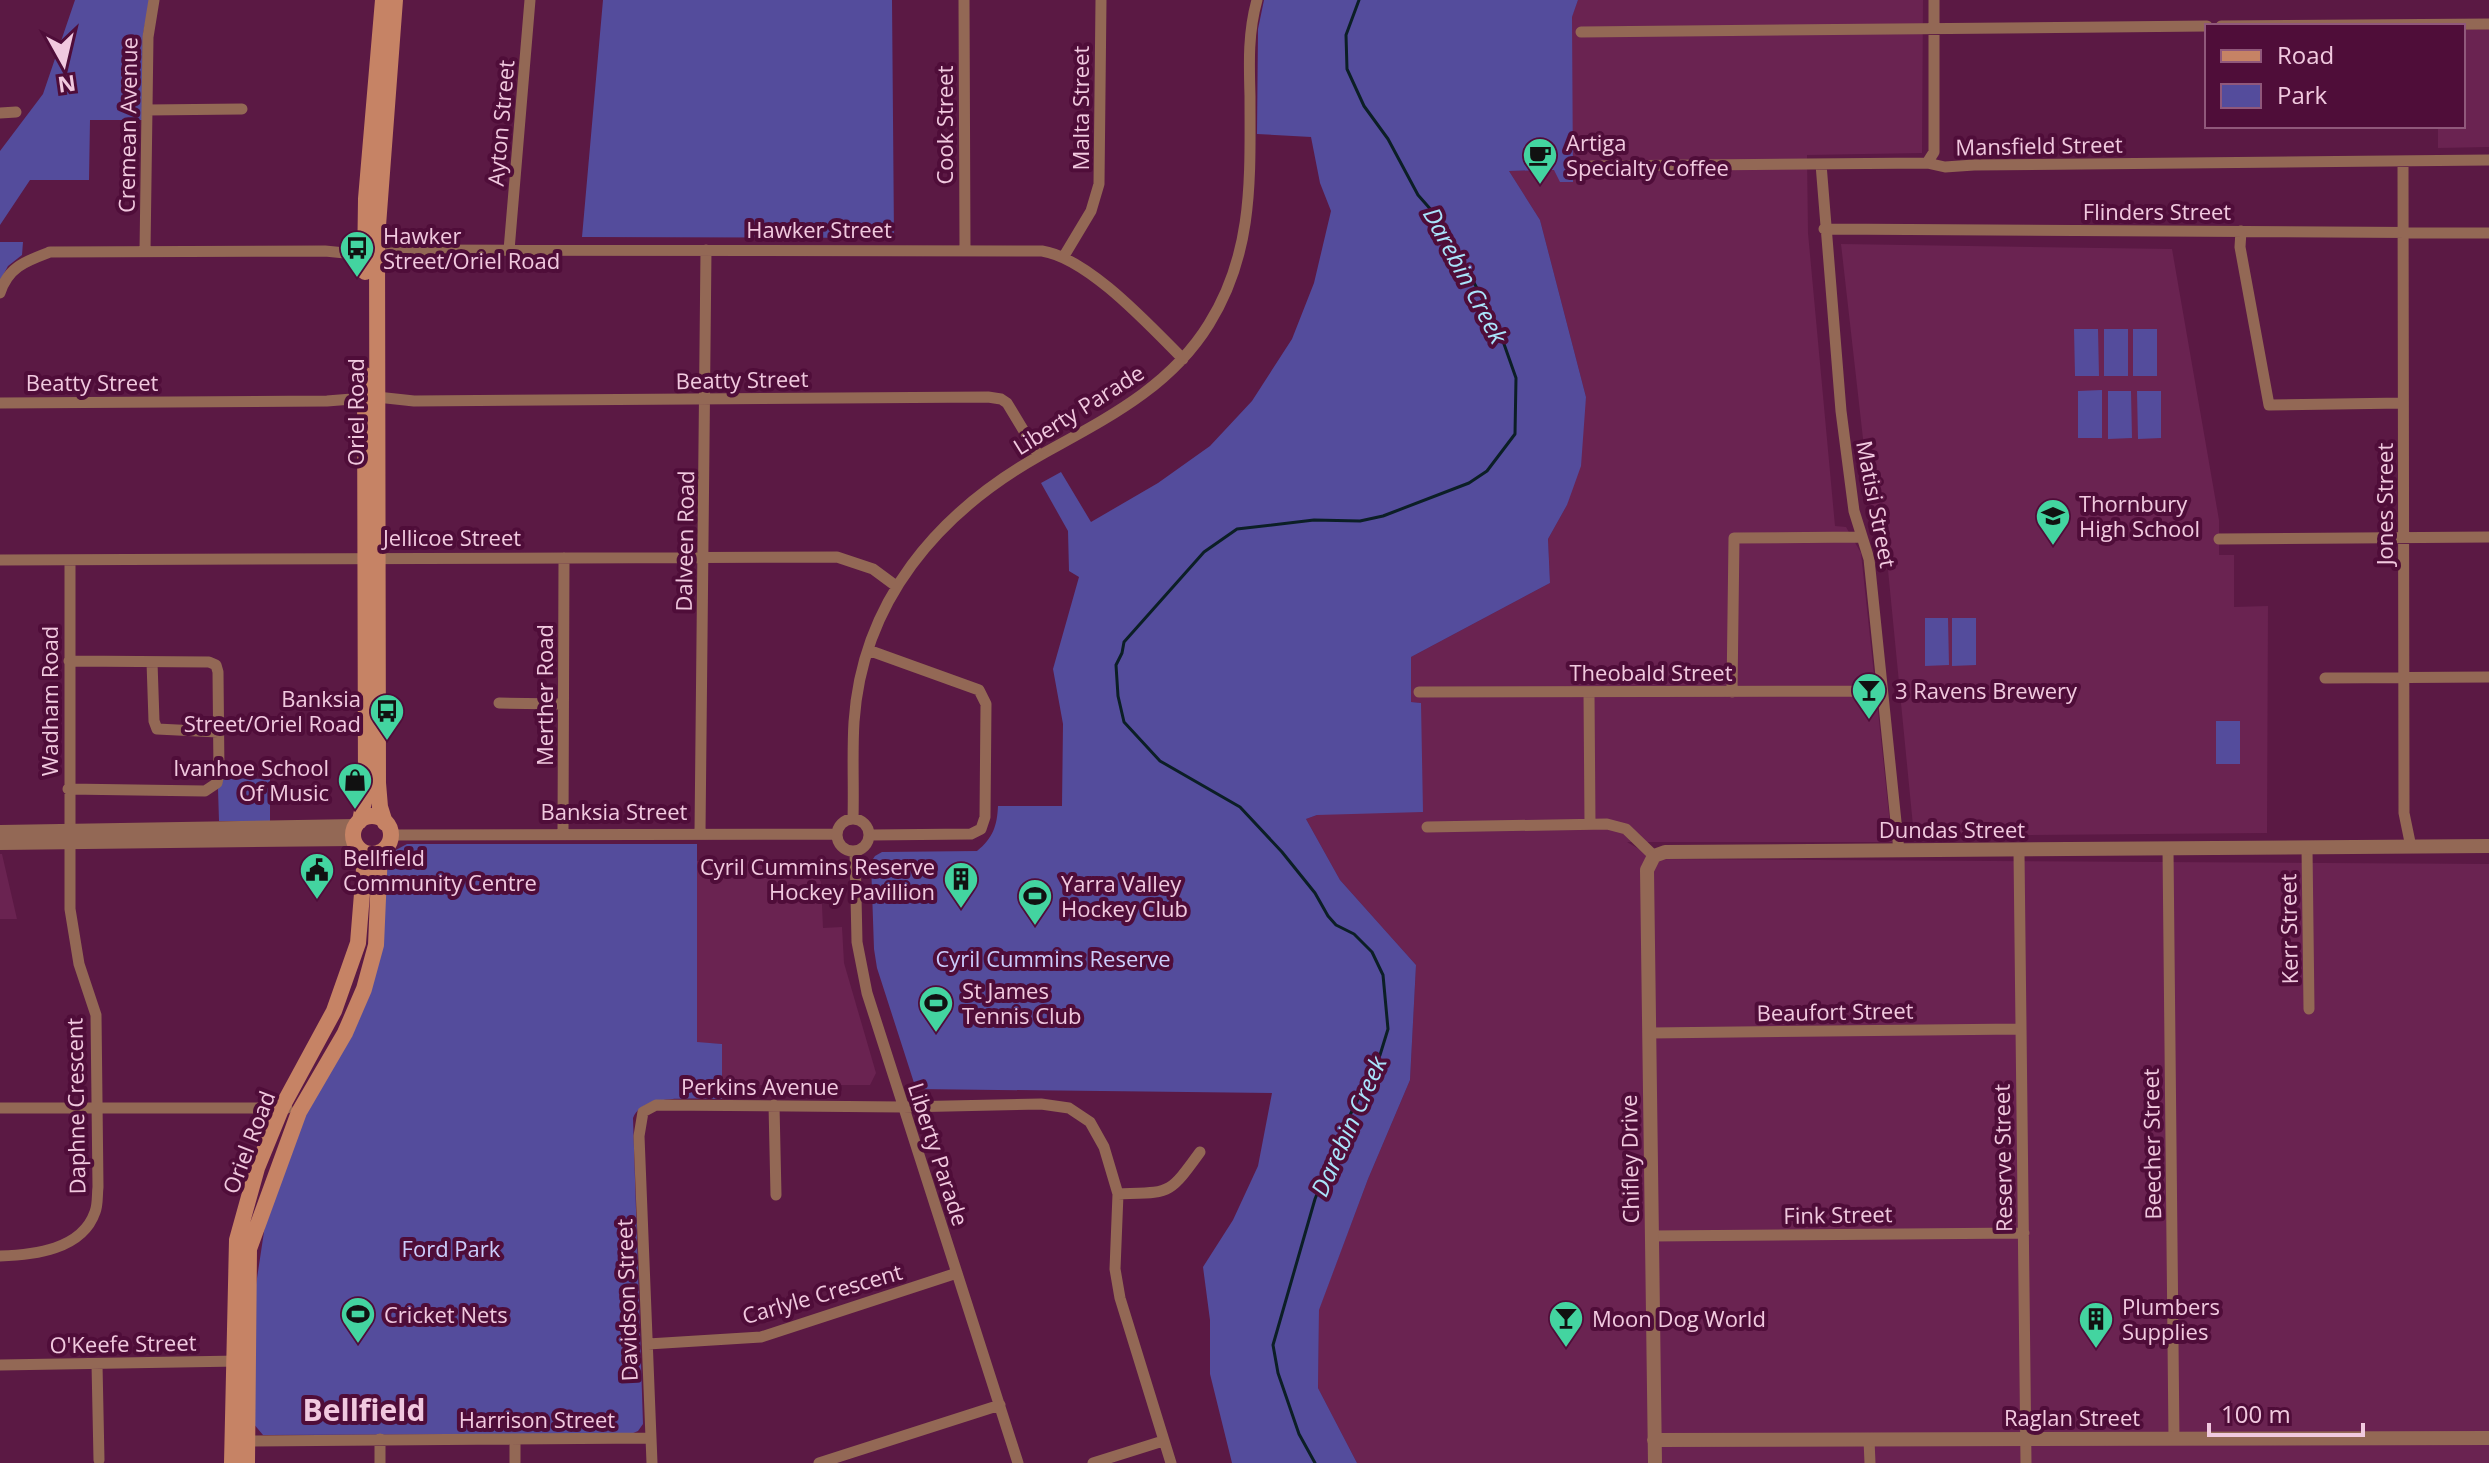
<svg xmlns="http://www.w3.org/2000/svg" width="2489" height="1463" font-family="'Open Sans',sans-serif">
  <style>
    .built { fill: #6a2351 }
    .green { fill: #544c9c }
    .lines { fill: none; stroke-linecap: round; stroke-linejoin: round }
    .stream { stroke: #0c1f26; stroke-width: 3 }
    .minor { stroke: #936855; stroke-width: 11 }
    .tertiary { stroke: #936855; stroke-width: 14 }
    .secondary { stroke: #c68365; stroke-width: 16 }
    .labels { text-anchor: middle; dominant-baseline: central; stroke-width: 8; stroke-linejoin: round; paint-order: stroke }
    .street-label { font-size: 22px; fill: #f1c9df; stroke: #4f0d39 }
    .poi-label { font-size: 22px; fill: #f1c9df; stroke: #4f0d39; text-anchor: start }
    .park-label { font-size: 22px; fill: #cccdfd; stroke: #4f0d39 }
    .water-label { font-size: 24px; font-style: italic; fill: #a9e4fb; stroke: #4f0d39 }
    .district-label { font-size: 30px; font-weight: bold; fill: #f1c9df; stroke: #4f0d39 }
  </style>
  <rect width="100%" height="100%" fill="#5b1944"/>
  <path class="built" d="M 1578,0 L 1923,0 L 1922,153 L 1807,155 L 1808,233 L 1835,526 L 1846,527 L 1861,553 L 1892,842 L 1627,842 L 1656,859 L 2489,864 L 2489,1463 L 1357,1463 L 1318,1388 L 1319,1309 L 1368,1179 L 1410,1080 L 1416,965 L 1340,880 L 1306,819 L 1317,815 L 1421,708 L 1421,703 L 1411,702 L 1411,657 L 1550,583 L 1548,539 L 1567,505 L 1586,397 L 1540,220 L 1509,171 L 1555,170 L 1572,45 L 1572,16 Z
    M 2489,29 L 2489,147 L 2438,148 L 2438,126 L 2463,126 L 2463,30 Z
    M 1841,244 L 2172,249 L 2219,520 L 2219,555 L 2234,555 L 2234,607 L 2268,606 L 2267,833 L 1914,836 L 1884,529 L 1873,527 Z
    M 0,854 L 2,854 L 17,919 L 0,919 Z
    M 808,860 L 821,882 L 823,928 L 842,927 L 844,963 L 876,1073 L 870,1085 L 722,1085 L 722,1044 L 697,1043 L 697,861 Z"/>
  <path class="green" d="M 75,0 L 150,0 L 143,34 L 142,120 L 90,120 L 89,180 L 30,180 L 0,225 L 0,151 L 43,94 Z
    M 603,0 L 892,0 L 894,238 L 582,237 Z
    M 1264,0 L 1578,0 L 1572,17 L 1573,182 L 1560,182 L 1554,170 L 1509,171 L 1540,220 L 1586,397 L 1581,466 L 1567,505 L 1548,539 L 1550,583 L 1411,657 L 1411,702 L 1421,703 L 1423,812 L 1317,815 L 1306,819 L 1340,880 L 1416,965 L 1410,1080 L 1368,1179 L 1319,1310 L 1318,1388 L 1357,1463 L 1232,1463 L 1210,1374 L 1210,1320 L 1203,1267 L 1233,1220 L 1258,1166 L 1272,1093 L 916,1089 L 877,968 L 874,949 L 871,862 L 875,856 L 882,852 L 977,851 C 993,838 997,826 998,806 L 1062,806 L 1063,724 L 1053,669 L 1079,577 L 1069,571 L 1068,531 L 1041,483 L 1061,472 L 1091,522 L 1158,483 L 1210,446 L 1252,401 L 1292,339 L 1314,283 L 1331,211 L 1320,183 L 1311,137 L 1257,134 L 1258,29 Z
    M 0,242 L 23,242 L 22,255 L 8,266 L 0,281 Z
    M 2074,329 L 2098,329 L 2099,376 L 2075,376 Z
    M 2104,329 L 2128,329 L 2128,376 L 2104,376 Z
    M 2133,329 L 2157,329 L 2157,376 L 2133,376 Z
    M 2102,390 L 2102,438 L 2078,438 L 2078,391 Z
    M 2108,391 L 2131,391 L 2132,438 L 2108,439 Z
    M 2137,391 L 2161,391 L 2161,438 L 2138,439 Z
    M 1948,618 L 1949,665 L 1925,666 L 1925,618 Z
    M 1952,618 L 1976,618 L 1976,665 L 1952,666 Z
    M 2216,721 L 2240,721 L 2240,764 L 2216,764 Z
    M 221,778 L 270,779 L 270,821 L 219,821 L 218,789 Z
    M 407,844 L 697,844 L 697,1042 L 722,1044 L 722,1099 C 697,1100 643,1092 633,1118 L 643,1424 L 638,1431 L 631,1434 L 263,1435 L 253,1423 L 254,1298 L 267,1212 L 300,1126 L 341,1046 L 384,906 L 388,861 L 392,852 Z"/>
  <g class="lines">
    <path class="stream" d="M 1315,1463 L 1299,1434 L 1278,1373 L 1273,1345 L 1315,1199 L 1345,1125 L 1380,1055 L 1388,1029 L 1383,975 L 1372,952 L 1354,934 L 1336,925 L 1328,916 L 1315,893 L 1282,852 L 1240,807 L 1160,761 L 1124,722 L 1118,696 L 1116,665 L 1122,653 L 1124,642 L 1204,552 L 1237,529 L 1314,520 L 1360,521 L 1383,516 L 1469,483 L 1487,471 L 1515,434 L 1516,378 L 1498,327 L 1440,220 L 1418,195 L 1388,139 L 1364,106 L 1347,69 L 1346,35 L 1359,0"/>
    <path class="minor" d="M 964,0 L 965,249
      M 2221,26 L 2489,24
      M 1581,32 L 2207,26
      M 147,110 L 242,109
      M 0,113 L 16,112
      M 2403,161 L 2404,813 L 2411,847
      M 1927,163 L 1934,152 L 1934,0
      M 1821,164 L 1841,411 L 1854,511 L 1869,559 L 1899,851
      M 1591,166 L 1927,163 L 1945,167 L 1974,165 L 2489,160
      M 1824,229 L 2489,233
      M 2241,231 L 2240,247 L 2269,405 L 2403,403
      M 509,250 L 530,0
      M 145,251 L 148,37 L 154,0
      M 376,255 L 416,250 L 1042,251 C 1088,258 1149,325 1183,359
      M 1064,256 L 1091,211 L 1099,184 L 1101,0
      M 0,293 C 8,267 26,261 50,252 L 325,251 L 365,255
      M 0,403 L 327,401 L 377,397 L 414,401 L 988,397 L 1001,399 L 1007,403 L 1039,456
      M 2219,539 L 2489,537
      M 0,560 L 837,557 L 873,569 L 896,586
      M 868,650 L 979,690 L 986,704 L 985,817 L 981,829 L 971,834 L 870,835
      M 152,662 L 154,721 L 157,729 L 218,732
      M 2325,678 L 2489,677
      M 1419,692 L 1882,691
      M 1589,692 L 1590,824
      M 1732,692 L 1734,538 L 1861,537
      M 499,703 L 563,704
      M 68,789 L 205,791 L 217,783 L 219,773 L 218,672 L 216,665 L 209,662 L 69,661
      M 853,819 C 854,787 852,754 854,722 C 862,601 938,513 1039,456 C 1103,420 1169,389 1209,324 C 1254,252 1250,178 1250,96 C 1249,63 1248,32 1257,0
      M837 835a16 16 0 1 1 32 0a16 16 0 1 1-32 0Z
      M 1427,827 L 1607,824 L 1626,829 L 1654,856
      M 563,833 L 564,558
      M 700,833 L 706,250
      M 390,835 L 837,834
      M 2307,848 L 2309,1009
      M 2168,849 L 2174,1439
      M 855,851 L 857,942 L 867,993 L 1018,1463
      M 2019,852 L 2026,1463
      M 1650,1033 L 2020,1029
      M 774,1105 L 776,1195
      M 0,1108 L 287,1108
      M 1118,1194 C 1171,1192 1168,1196 1200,1152
      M 1652,1236 L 2024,1233
      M 0,1256 C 33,1255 82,1250 95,1212 C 98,1205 97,1195 98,1187 L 96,1015 L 79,964 L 70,909 L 70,560
      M 648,1344 L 761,1337 L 957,1273
      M 97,1364 L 99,1460
      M 0,1365 L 239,1361
      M 515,1440 L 515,1463
      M 1869,1440 L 1870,1463
      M 240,1441 L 651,1438
      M 380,1463 L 380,1439
      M 652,1463 L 639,1136 L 643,1112 L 656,1105 L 903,1107 L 1041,1104 L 1069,1108 L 1090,1122 L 1104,1147 L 1118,1194 L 1115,1269 L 1120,1298 L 1171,1463
      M 819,1463 L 1000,1405
      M 1093,1463 L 1163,1441"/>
    <path class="tertiary" d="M 0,832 L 356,826
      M 0,843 L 353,839
      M 1654,1440 L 2489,1438
      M 1655,1463 L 1647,870 L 1654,856 L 1665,852 L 2489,846"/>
    <path class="secondary" d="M 365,272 L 366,199 L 383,0
      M353 835a19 19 0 1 1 38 0a19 19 0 1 1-38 0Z
      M 360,821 L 366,791 L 365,375
      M 385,823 L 380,807 L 378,783 L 377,239 L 395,0
      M 232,1463 L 237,1240 L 257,1168 L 282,1107 L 334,1011 L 358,943 L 364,869 L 361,851
      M 247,1463 L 249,1249 L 299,1112 L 345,1033 L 364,989 L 376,945 L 380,852"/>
  </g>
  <defs>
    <g id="cafe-pin" transform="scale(1.8)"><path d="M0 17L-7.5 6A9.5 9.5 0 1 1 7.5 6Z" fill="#43d4a0" stroke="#4f0d39"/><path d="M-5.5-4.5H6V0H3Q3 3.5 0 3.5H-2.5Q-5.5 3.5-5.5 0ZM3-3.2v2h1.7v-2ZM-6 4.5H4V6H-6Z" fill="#111"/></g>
    <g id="bus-pin" transform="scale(1.8)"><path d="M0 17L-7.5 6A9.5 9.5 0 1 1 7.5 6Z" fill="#43d4a0" stroke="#4f0d39"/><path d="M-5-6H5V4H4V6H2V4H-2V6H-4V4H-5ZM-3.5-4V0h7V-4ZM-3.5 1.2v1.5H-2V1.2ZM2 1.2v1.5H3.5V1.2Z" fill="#111"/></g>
    <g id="school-pin" transform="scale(1.8)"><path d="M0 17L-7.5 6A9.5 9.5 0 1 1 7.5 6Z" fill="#43d4a0" stroke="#4f0d39"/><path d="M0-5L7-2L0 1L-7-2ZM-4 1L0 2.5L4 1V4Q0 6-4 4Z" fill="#111"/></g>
    <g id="bar-pin" transform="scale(1.8)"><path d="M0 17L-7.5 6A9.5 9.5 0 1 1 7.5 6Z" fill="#43d4a0" stroke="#4f0d39"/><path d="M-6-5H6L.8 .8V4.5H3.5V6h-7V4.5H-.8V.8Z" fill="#111"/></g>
    <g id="shop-pin" transform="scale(1.8)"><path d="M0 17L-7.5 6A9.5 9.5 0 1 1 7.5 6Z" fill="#43d4a0" stroke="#4f0d39"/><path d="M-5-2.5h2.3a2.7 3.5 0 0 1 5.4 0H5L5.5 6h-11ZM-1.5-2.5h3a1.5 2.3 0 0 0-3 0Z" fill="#111"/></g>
    <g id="civic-pin" transform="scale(1.8)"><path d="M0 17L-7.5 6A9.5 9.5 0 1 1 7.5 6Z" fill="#43d4a0" stroke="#4f0d39"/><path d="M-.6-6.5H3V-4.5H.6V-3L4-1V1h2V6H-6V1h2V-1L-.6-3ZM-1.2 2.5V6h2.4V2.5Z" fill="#111"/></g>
    <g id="building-pin" transform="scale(1.8)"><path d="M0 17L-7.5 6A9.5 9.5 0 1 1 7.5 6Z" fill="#43d4a0" stroke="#4f0d39"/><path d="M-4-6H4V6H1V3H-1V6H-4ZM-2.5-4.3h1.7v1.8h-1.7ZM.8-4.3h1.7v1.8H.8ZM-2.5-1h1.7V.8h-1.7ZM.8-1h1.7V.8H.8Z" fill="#111"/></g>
    <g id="stadium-pin" transform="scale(1.8)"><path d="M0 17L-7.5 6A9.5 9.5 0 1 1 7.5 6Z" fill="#43d4a0" stroke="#4f0d39"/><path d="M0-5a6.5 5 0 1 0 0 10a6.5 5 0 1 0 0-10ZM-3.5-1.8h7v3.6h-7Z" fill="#111"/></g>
  </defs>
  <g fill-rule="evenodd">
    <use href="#cafe-pin" x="1540" y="155"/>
    <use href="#bus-pin" x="357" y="248"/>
    <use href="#school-pin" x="2053" y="516"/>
    <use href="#bar-pin" x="1869" y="690"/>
    <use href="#bus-pin" x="387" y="711"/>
    <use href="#shop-pin" x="355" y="780"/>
    <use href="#civic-pin" x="317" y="870"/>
    <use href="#building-pin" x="961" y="879"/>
    <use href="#stadium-pin" x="1035" y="896"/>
    <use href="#stadium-pin" x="936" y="1003"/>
    <use href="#stadium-pin" x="358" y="1314"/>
    <use href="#bar-pin" x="1566" y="1318"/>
    <use href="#building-pin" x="2096" y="1319"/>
  </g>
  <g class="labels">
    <g class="street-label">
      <text transform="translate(1080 108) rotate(-90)">Malta Street</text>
      <text transform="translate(500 123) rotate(-85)">Ayton Street</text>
      <text transform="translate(127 125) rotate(-89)">Cremean Avenue</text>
      <text transform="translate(944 125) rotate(-90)">Cook Street</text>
      <text transform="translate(2039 145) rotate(-1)">Mansfield Street</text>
      <text x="2157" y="211">Flinders Street</text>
      <text x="819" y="229">Hawker Street</text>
      <text transform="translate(742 379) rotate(-1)">Beatty Street</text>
      <text x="92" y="382">Beatty Street</text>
      <text transform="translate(1078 409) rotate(-32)">Liberty Parade</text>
      <text transform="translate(355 412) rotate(-90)">Oriel Road</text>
      <text transform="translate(1877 504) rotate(79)">Matisi Street</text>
      <text transform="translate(2384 504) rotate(-90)">Jones Street</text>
      <text x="452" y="537">Jellicoe Street</text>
      <text transform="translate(684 541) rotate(-89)">Dalveen Road</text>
      <text x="1651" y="672">Theobald Street</text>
      <text transform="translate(544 695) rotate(-90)">Merther Road</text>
      <text transform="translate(49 701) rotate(-90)">Wadham Road</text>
      <text x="614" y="811">Banksia Street</text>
      <text x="1952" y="829">Dundas Street</text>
      <text transform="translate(2288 929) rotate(-91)">Kerr Street</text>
      <text transform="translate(1835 1011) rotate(-1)">Beaufort Street</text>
      <text x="760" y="1086">Perkins Avenue</text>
      <text transform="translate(75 1106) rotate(-91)">Daphne Crescent</text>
      <text transform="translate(248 1142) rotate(-69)">Oriel Road</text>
      <text transform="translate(2151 1144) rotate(-91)">Beecher Street</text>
      <text transform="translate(939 1154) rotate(72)">Liberty Parade</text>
      <text transform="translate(2002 1158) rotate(-91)">Reserve Street</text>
      <text transform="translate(1629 1159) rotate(-91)">Chifley Drive</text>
      <text transform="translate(1838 1214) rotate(-1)">Fink Street</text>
      <text transform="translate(822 1293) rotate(-16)">Carlyle Crescent</text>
      <text transform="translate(626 1300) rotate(-92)">Davidson Street</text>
      <text transform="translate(123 1343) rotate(-1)">O'Keefe Street</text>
      <text x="2072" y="1417">Raglan Street</text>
      <text x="537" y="1419">Harrison Street</text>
    </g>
    <g class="poi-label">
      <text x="1566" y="142">Artiga<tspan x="1566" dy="25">Specialty Coffee</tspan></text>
      <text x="383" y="235">Hawker<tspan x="383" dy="25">Street/Oriel Road</tspan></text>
      <text x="2079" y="503">Thornbury<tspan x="2079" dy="25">High School</tspan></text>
      <text x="1895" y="690">3 Ravens Brewery</text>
      <text x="361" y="698" text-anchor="end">Banksia<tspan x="361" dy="25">Street/Oriel Road</tspan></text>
      <text x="329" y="767" text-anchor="end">Ivanhoe School<tspan x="329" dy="25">Of Music</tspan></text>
      <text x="343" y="857">Bellfield<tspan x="343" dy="25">Community Centre</tspan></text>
      <text x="935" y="866" text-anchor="end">Cyril Cummins Reserve<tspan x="935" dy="25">Hockey Pavillion</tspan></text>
      <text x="1061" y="883">Yarra Valley<tspan x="1061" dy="25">Hockey Club</tspan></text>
      <text x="962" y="990">St James<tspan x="962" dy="25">Tennis Club</tspan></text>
      <text x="2122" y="1306">Plumbers<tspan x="2122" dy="25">Supplies</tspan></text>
      <text x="384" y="1314">Cricket Nets</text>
      <text x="1592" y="1318">Moon Dog World</text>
    </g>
    <g class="park-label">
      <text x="1053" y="958">Cyril Cummins Reserve</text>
      <text x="451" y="1248">Ford Park</text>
    </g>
    <g class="water-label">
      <text transform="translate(1466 275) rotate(62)">Darebin Creek</text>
      <text transform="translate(1348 1126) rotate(-66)">Darebin Creek</text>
    </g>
    <g class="district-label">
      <text x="364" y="1409">Bellfield</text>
    </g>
  </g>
  <rect x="2205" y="24" width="260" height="104" fill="#4f0d39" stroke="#90587b" stroke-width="2"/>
  <rect x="2221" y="50" width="40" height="12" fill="#c68365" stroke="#90587b" stroke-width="2"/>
  <text x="2277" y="64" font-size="24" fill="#f1c9df">Road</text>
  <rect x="2221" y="84" width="40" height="24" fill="#544c9c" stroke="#90587b" stroke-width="2"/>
  <text x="2277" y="104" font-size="24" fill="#f1c9df">Park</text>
  <g transform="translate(64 64) rotate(172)" stroke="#4f0d39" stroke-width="6" paint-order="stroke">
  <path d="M0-6L14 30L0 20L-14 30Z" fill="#f1c9df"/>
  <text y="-12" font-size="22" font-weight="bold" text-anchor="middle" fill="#f1c9df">N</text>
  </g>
  <path d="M2209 1423v12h154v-12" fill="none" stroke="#f1c9df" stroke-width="4"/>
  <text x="2221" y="1423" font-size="24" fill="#f1c9df" stroke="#4f0d39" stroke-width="6" paint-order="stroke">100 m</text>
</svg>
